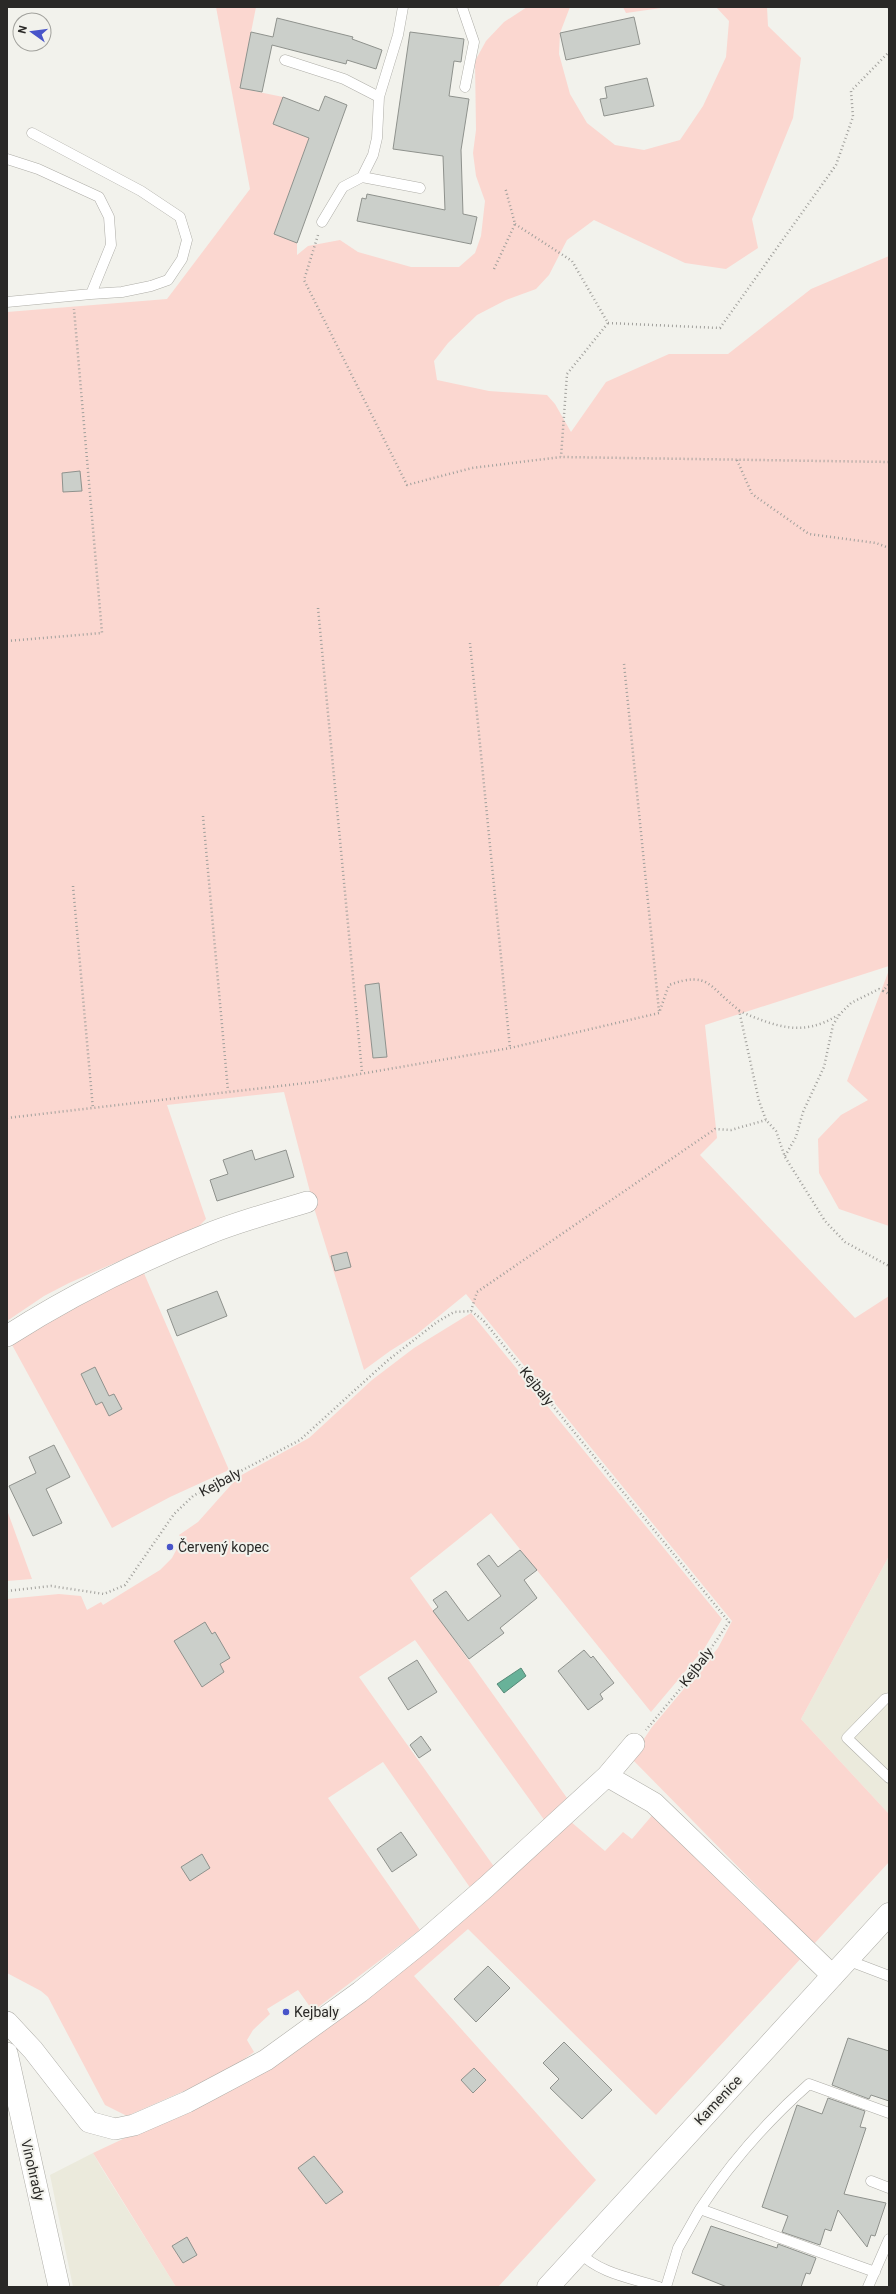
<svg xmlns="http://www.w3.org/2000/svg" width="896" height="2294" font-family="Roboto,sans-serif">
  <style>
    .built { fill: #ebeadc }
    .green { fill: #fbd7d0 }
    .water { fill: #68b299; stroke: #558977 }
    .building { fill: #cbcfca; stroke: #8f928d }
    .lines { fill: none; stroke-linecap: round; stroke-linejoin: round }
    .lane-casing { stroke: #aeada7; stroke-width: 11 }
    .street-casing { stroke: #aeada7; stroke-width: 22 }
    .secondary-casing { stroke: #aeada7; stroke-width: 23 }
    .path { stroke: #a1a09c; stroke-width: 2.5; stroke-dasharray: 1 3; stroke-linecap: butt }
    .lane { stroke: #fff; stroke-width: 10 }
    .street { stroke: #fff; stroke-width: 21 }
    .secondary { stroke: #fff; stroke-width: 22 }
    .poi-dot { fill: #4854c9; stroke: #f2f2ec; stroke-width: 1.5 }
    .labels { text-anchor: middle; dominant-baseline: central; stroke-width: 4; stroke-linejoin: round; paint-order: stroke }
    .street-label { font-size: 14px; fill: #2a2927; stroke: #f2f2ec }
    .poi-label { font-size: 14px; fill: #2a2927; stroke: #f2f2ec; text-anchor: start }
  </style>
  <rect width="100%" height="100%" fill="#f2f2ec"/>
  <path class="built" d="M 889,1556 L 889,1814 L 801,1719 Z
    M 93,2153 L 101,2167 L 176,2287 L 73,2287 L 50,2175 Z"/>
  <path class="green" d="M 216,7 L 256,7 L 240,88 L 283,97 L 309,138 L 274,234 L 297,243 L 297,255 L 308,246 L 340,240 L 358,252 L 411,267 L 459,267 L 475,253 L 481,236 L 485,201 L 476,176 L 473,153 L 476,130 L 475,61 L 486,41 L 504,22 L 527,7 L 570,7 L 560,33 L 559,54 L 570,94 L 587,123 L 615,145 L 644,150 L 680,140 L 703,106 L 726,57 L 729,21 L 716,7 L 767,7 L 768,26 L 801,58 L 793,118 L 752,219 L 758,248 L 726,269 L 685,263 L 594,220 L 567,240 L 549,275 L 536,289 L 506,300 L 477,315 L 448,343 L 434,361 L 437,380 L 489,391 L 547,395 L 555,404 L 571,432 L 606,382 L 669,354 L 728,354 L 811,289 L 889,256 L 889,966 L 705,1025 L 717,1138 L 700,1155 L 855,1318 L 889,1296 L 889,1556 L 801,1719 L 889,1814 L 889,1862 L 814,1944 L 631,1758 L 652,1727 L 718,1648 L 732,1621 L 466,1294 L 417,1334 L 390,1351 L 364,1370 L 315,1211 L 284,1092 L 167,1105 L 206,1219 L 199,1226 L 69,1283 L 44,1296 L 7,1321 L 7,312 L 167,299 L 250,189 Z
    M 623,7 L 668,7 L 626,13 Z
    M 889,970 L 889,1226 L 839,1209 L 819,1173 L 818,1139 L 841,1115 L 868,1100 L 847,1081 Z
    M 143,1271 L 229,1470 L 170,1497 L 112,1528 L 11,1343 Z
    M 471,1313 L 722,1619 L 704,1649 L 651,1712 L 491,1513 L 410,1578 L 567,1798 L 545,1821 L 415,1640 L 359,1677 L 495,1868 L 471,1889 L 383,1762 L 328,1798 L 420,1930 L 313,2011 L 298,1990 L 267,2009 L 270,2014 L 253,2030 L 247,2040 L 254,2052 L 225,2073 L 127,2116 L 105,2105 L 48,1997 L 41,1991 L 7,1973 L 7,1599 L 59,1594 L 81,1596 L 87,1610 L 101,1602 L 103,1605 L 160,1570 L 172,1558 L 182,1539 L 179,1535 L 198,1522 L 238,1477 L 309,1438 L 372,1380 L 414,1348 Z
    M 7,1510 L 32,1579 L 7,1581 Z
    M 655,1812 L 804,1955 L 656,2115 L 468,1929 L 414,1976 L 596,2180 L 498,2287 L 176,2287 L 93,2153 L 189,2108 L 570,1821 L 605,1851 L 623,1832 L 632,1839 Z"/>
  <path class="water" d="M 521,1668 L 526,1676 L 504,1693 L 497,1684 Z"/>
  <path class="building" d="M 634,17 L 640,44 L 566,60 L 560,33 Z
    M 277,18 L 353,37 L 352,39 L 382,50 L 376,69 L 347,60 L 346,64 L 272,45 L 262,92 L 240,88 L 251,32 L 273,37 Z
    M 410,32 L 464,39 L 461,62 L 454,61 L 449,96 L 469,99 L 461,150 L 463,214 L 477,217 L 471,244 L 357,221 L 362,198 L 366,199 L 367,194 L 445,210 L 443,156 L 393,149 Z
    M 647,78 L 654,106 L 604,116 L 600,99 L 607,98 L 605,87 Z
    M 325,96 L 347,105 L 297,243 L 274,234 L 309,138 L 273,124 L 283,97 L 319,111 Z
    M 80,471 L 82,491 L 63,492 L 62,473 Z
    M 379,983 L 387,1057 L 373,1058 L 365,985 Z
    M 252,1150 L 255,1160 L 286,1150 L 294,1177 L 217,1201 L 210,1180 L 228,1174 L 223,1160 Z
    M 347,1252 L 351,1267 L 335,1271 L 331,1256 Z
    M 217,1291 L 227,1316 L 177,1336 L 167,1310 Z
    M 95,1367 L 109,1396 L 114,1394 L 122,1409 L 109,1416 L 102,1402 L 96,1405 L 81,1374 Z
    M 54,1445 L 70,1477 L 46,1489 L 62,1523 L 33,1536 L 9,1486 L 36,1473 L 29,1457 Z
    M 520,1550 L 537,1570 L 524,1580 L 537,1598 L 500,1628 L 504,1633 L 469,1659 L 433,1611 L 438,1607 L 433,1600 L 446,1591 L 468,1621 L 501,1596 L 477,1564 L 489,1555 L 498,1567 Z
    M 205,1622 L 212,1634 L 215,1632 L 230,1658 L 220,1664 L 224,1672 L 202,1687 L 174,1641 Z
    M 584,1650 L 591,1658 L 593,1656 L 614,1683 L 600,1694 L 603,1699 L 588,1710 L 558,1671 Z
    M 417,1660 L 437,1692 L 408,1710 L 388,1678 Z
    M 421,1736 L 431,1750 L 419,1758 L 410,1745 Z
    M 401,1832 L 417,1855 L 392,1872 L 377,1849 Z
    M 202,1854 L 210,1868 L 190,1881 L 181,1867 Z
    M 488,1966 L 510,1988 L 476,2022 L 454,1999 Z
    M 848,2038 L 889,2051 L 889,2101 L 871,2095 L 869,2099 L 832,2085 Z
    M 564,2042 L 612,2090 L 582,2119 L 550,2088 L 559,2079 L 543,2063 Z
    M 474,2068 L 486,2080 L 473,2093 L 461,2080 Z
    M 828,2098 L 865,2111 L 860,2127 L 866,2128 L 844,2194 L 886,2203 L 875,2236 L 871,2235 L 867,2247 L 838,2210 L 831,2231 L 825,2229 L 820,2245 L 782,2232 L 788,2216 L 762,2207 L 797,2105 L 822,2114 Z
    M 314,2156 L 343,2192 L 326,2204 L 298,2168 Z
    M 711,2226 L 777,2248 L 778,2244 L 816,2258 L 810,2274 L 806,2273 L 801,2287 L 727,2287 L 692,2273 Z
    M 187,2237 L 197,2255 L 183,2263 L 172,2246 Z"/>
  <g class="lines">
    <g class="lane-casing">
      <path id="lane" d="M 462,7 L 474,42 L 465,87
        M 285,60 L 344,79 L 379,97
        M 32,133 L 141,191 L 180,217 L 187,240 L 182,259 L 168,280 L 151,286 L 122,292 L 91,294
        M 7,159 L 38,169 L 99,197 L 109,217 L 111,245 L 91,294 L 7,302
        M 362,177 L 420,188
        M 322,222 L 343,187 L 362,177 L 373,155 L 377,138 L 379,97 L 398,35 L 403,7
        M 889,1698 L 885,1699 L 847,1738 L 889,1778
        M 847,1960 L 889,1976
        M 871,2181 L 889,2188
        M 700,2209 C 731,2162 767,2121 809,2084 L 889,2113
        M 579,2252 C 600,2274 632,2278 659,2287
        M 666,2287 L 678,2248 L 700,2209 L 875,2272
        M 868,2287 L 889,2239"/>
    </g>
    <g class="street-casing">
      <path id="street" d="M 7,1336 C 71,1295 138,1262 208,1234 C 240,1221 274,1212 307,1202
        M 607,1776 L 634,1744
        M 7,2022 L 33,2050 L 89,2122 L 115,2129 L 134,2125 L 187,2102 L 266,2060 L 360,1992 L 426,1939 L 486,1887 L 607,1776 L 654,1803 L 833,1976
        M 7,2053 L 59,2287"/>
    </g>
    <g class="secondary-casing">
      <path id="secondary" d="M 548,2287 L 889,1914"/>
    </g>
    <path class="path" d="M 888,7 L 889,9
      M 515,224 L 572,261 L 608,323 L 567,374 L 561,457
      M 318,235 L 304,280 L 407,485 L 472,468 L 561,457 L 889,462
      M 494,269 L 515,224 L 505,187
      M 608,323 L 720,328 L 836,165 L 853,117 L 851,91 L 889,52
      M 737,460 L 752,494 L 809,534 L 876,543 L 889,548
      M 318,608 L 362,1072
      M 7,641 L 102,633 L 74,309
      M 470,643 L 510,1048
      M 624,664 L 659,1011
      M 203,816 L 228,1091
      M 73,886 L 93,1109
      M 883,991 L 889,994
      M 739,1011 C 775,1026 802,1038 838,1015
      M 7,1118 L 314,1082 L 510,1048 L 659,1013 L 669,985 C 710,970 709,988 739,1010 L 759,1101 L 766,1120 L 776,1131 L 785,1157 L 825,1221 L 845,1242 L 889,1266
      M 785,1156 L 796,1137 L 803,1112 L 824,1067 L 833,1025 L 840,1014 L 851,1003 L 879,989 L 883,991 L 889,984
      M 471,1311 L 477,1292 L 715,1129 L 731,1130 L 766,1120
      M 7,1591 L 51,1586 L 104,1594 L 125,1585 L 174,1514 L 193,1496 L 300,1440 L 387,1361 L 437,1322 L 454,1312 L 471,1311 L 483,1320 L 504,1346 L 729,1622 L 696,1670 L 646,1730"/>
    <use href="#lane" class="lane"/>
    <use href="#street" class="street"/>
    <use href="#secondary" class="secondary"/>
  </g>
  <g class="poi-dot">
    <circle cx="170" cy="1547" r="4"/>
    <circle cx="286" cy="2012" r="4"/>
  </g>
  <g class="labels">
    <g class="street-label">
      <text transform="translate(537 1386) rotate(51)">Kejbaly</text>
      <text transform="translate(220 1482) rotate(-28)">Kejbaly</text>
      <text transform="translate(696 1667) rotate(-52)">Kejbaly</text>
      <text transform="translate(718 2100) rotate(-47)">Kamenice</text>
      <text transform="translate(33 2170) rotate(77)">Vinohrady</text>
    </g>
    <g class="poi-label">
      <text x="178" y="1547">Červený kopec</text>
      <text x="294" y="2012">Kejbaly</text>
    </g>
  </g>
  <rect width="896" height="2294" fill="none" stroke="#2a2927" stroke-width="16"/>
  <g transform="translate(32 32) rotate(284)"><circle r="19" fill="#f2f2ec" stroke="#a2a29d"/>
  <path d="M0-3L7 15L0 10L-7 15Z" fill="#4854c9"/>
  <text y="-6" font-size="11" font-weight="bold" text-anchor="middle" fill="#2a2927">N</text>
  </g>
</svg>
